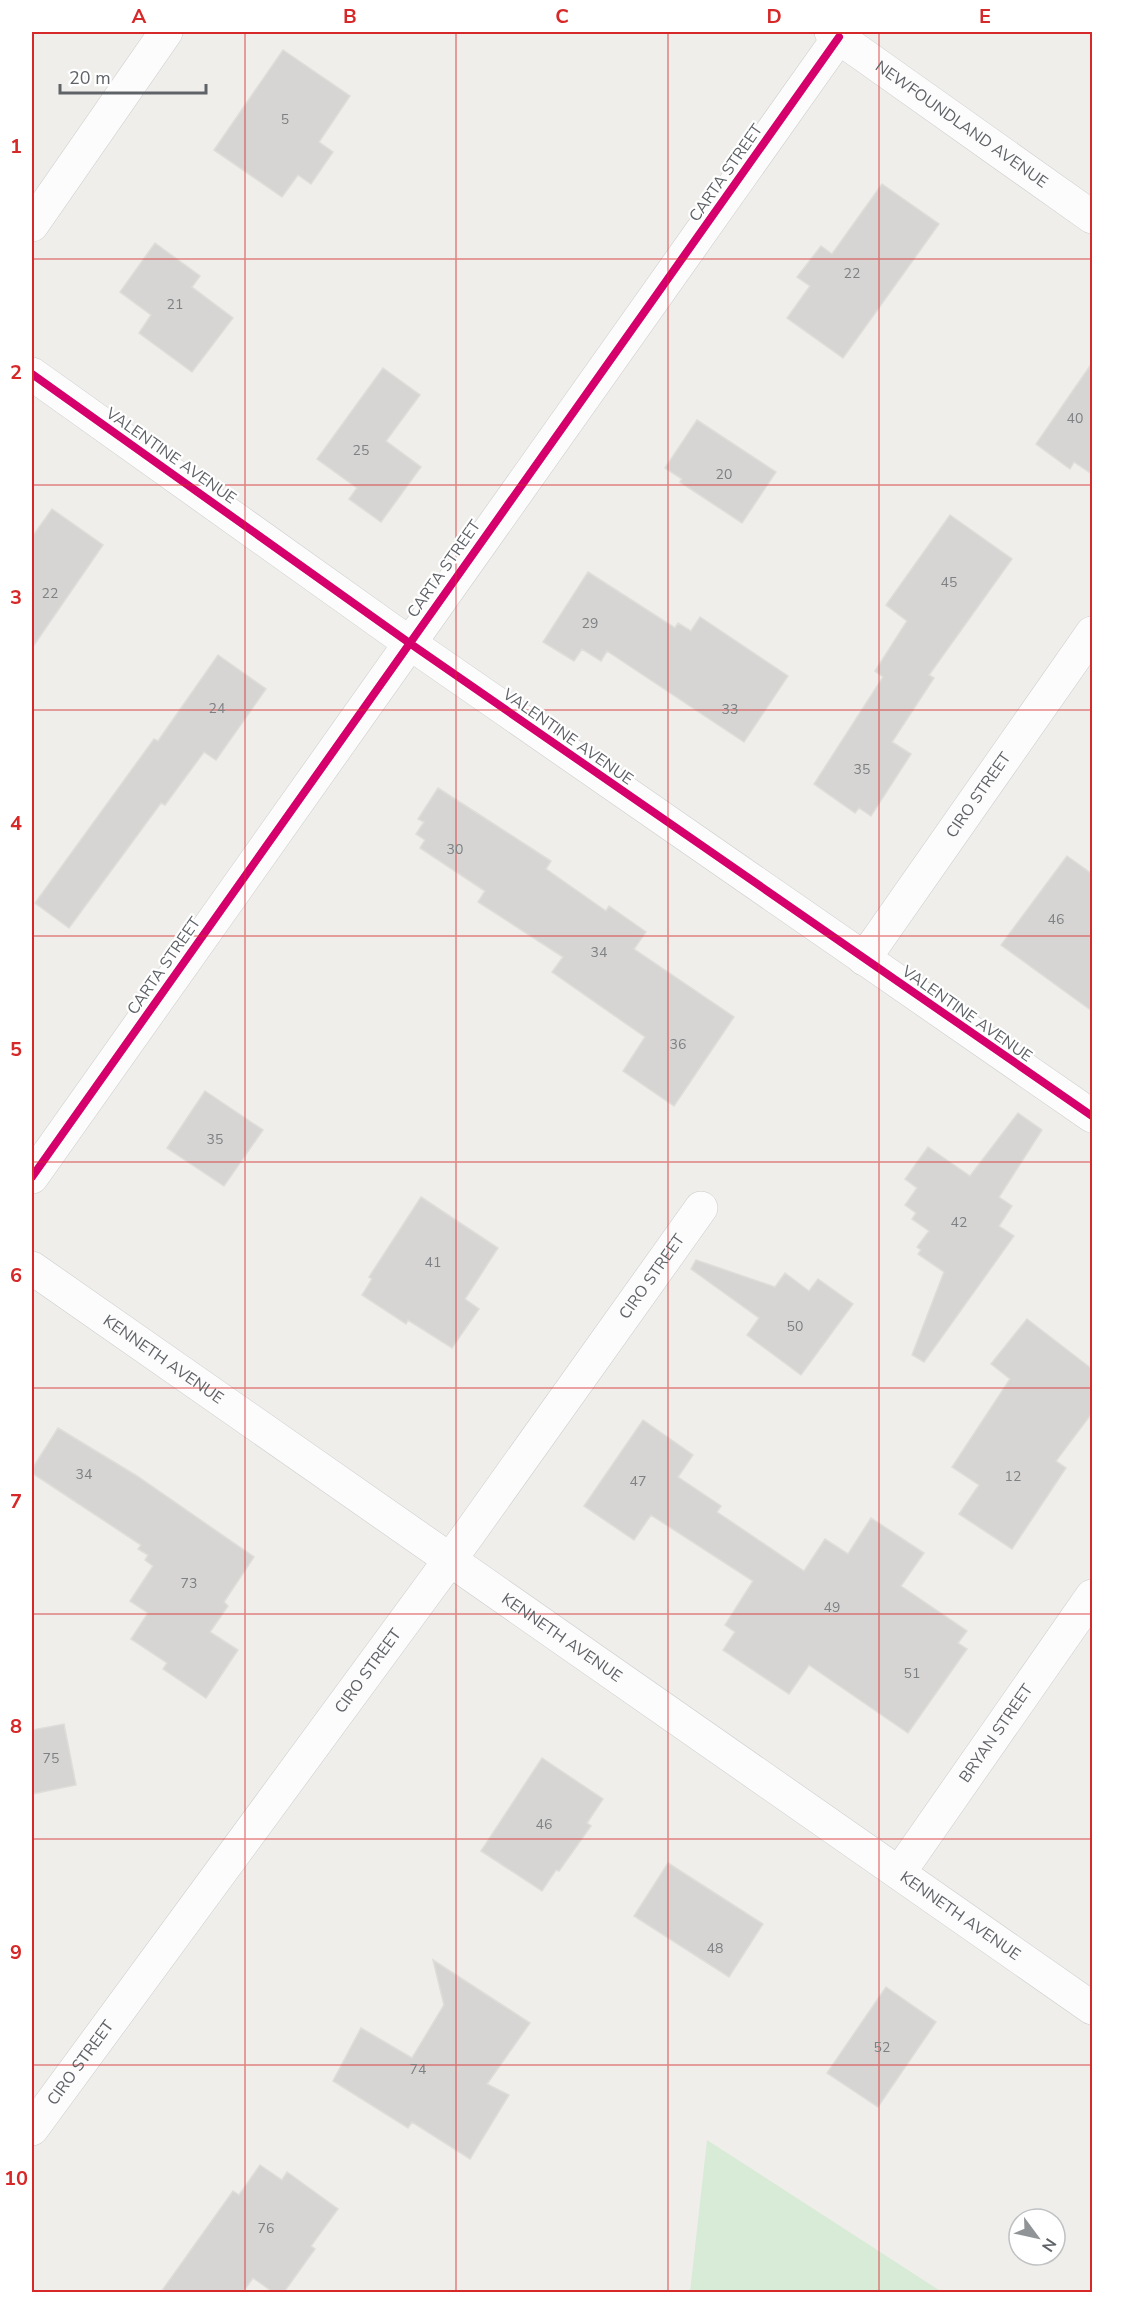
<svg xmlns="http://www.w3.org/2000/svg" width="1124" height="2324" font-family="'Nunito Sans',sans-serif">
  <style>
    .green { fill: #d8ebd6 }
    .building { fill: #d6d5d3; stroke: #deddd9; stroke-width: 1.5 }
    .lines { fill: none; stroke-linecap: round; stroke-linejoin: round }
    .minor-casing { stroke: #cbcccc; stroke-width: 34 }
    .tertiary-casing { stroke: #cbcccc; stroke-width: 34 }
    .minor { stroke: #fdfcfc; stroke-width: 33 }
    .tertiary { stroke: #fdfcfc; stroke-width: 33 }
    .cycleway-casing { stroke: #fff; stroke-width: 11 }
    .cycleway { stroke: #d6006c; stroke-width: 8 }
    .grid { fill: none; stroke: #d62828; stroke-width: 1.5; stroke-opacity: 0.55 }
    .labels { text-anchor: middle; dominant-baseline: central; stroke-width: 4.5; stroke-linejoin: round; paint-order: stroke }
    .number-label { font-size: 14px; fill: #7e8184 }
    .street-label { font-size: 16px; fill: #5f6368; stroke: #fff }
    .neatline { fill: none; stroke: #d62828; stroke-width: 2 }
    .grid-label { font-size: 20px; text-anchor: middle; font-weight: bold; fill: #d62828 }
  </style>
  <rect width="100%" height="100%" fill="#efeeea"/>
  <path class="green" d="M 707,2140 L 942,2292 L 690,2292 Z"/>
  <path class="building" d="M 283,50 L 350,96 L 319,142 L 333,152 L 311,184 L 298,175 L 282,197 L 214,150 Z
    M 882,184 L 939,224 L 843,358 L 787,318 L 810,286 L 797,277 L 821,246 L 832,254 Z
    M 155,243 L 200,276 L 192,287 L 233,318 L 192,372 L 139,333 L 151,315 L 120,292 Z
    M 1092,363 L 1092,474 L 1074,462 L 1070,469 L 1036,444 Z
    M 383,368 L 420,395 L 386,441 L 421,467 L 381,522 L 349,499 L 357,488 L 317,459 Z
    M 697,420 L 776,472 L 742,523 L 680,482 L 682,479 L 665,468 Z
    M 52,509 L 103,545 L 32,648 L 32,537 Z
    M 950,515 L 1012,559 L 929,675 L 934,678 L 892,742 L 911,754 L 871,816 L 859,808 L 855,813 L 814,784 L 883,677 L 875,671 L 907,621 L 886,605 Z
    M 588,572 L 675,628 L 678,623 L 691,631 L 700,617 L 788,676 L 744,742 L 607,651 L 601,661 L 582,649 L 574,661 L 543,642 Z
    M 218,655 L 266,689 L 216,760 L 204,752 L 165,805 L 161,803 L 69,928 L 35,903 L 154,739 L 158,741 Z
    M 438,788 L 551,861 L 546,869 L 606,911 L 609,906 L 646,932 L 634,949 L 734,1017 L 674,1106 L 623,1071 L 645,1037 L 552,972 L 563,957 L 478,902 L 485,891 L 420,848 L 425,840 L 416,834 L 424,822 L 418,819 Z
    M 1067,856 L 1092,874 L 1092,1011 L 1001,945 Z
    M 205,1091 L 263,1130 L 224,1186 L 167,1148 Z
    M 1018,1113 L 1042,1130 L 999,1197 L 1012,1206 L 999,1226 L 1014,1236 L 924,1362 L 912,1355 L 944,1272 L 918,1254 L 921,1250 L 917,1247 L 929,1231 L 912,1219 L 916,1213 L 905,1205 L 917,1188 L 905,1179 L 928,1147 L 970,1176 Z
    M 421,1197 L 498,1248 L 465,1299 L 479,1309 L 452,1348 L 408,1320 L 406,1324 L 362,1295 L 372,1279 L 369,1277 Z
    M 696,1260 L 775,1287 L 785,1273 L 809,1291 L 818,1279 L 853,1304 L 801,1375 L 747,1335 L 759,1318 L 691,1269 Z
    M 1027,1319 L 1092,1369 L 1092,1413 L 1056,1461 L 1066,1468 L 1012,1549 L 959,1514 L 979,1485 L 952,1467 L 1010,1379 L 991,1364 Z
    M 643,1420 L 693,1455 L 678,1477 L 721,1506 L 717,1512 L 804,1571 L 825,1539 L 848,1554 L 871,1518 L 924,1553 L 901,1586 L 967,1631 L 958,1643 L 967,1649 L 908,1733 L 809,1665 L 789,1694 L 723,1650 L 735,1632 L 725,1625 L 753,1581 L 651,1515 L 634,1540 L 584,1506 Z
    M 58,1428 L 137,1476 L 254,1557 L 224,1602 L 228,1606 L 210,1632 L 238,1650 L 206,1698 L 163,1669 L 167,1663 L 131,1639 L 148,1613 L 130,1601 L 153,1566 L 145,1560 L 148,1555 L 138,1549 L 141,1545 L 32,1473 L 32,1469 Z
    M 64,1724 L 76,1785 L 32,1794 L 32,1730 Z
    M 542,1758 L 603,1799 L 587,1823 L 591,1826 L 559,1871 L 556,1870 L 542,1891 L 481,1851 Z
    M 668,1863 L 763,1924 L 729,1977 L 634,1916 Z
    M 433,1960 L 530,2023 L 487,2084 L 509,2095 L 470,2159 L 412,2122 L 408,2128 L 333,2081 L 361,2028 L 412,2058 L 444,2005 Z
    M 886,1987 L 936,2022 L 878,2107 L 827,2073 Z
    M 260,2165 L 282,2180 L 287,2172 L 338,2209 L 311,2246 L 315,2249 L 284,2292 L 273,2292 L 253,2278 L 243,2292 L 161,2292 L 233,2191 L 239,2195 Z"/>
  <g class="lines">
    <g class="minor-casing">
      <g id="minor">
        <path id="s1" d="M 831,32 L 1092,217"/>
        <path d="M 32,225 L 166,32"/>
        <path d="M 32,374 L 408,642 L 1092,1116"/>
        <path id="s2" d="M 864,959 L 1092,633"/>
        <path d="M 32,1177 L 839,37"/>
        <path id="s3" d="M 899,1873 L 1092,1596"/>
        <path id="s4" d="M 32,2129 L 468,1535 L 701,1208"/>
      </g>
    </g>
    <g class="tertiary-casing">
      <g id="tertiary">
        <path id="s5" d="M 32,1268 L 1092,2008"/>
      </g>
    </g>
    <use href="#minor" class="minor"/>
    <use href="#tertiary" class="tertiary"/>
    <g class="cycleway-casing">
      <path id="cycleway" d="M 32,374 L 408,642 L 1092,1116
        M 32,1177 L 839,37"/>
    </g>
    <use href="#cycleway" class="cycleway"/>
  </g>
  <path class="grid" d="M 245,32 L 245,2292M 456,32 L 456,2292M 668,32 L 668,2292M 879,32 L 879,2292M 32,259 L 1092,259M 32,485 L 1092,485M 32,710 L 1092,710M 32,936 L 1092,936M 32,1162 L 1092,1162M 32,1388 L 1092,1388M 32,1614 L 1092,1614M 32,1839 L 1092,1839M 32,2065 L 1092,2065"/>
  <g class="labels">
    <g class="number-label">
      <text x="285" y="119">5</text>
      <text x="852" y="273">22</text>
      <text x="175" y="304">21</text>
      <text x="1075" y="418">40</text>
      <text x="361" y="450">25</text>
      <text x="724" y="474">20</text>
      <text x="949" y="582">45</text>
      <text x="50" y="593">22</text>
      <text x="590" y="623">29</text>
      <text x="217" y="708">24</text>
      <text x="730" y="709">33</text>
      <text x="862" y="769">35</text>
      <text x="455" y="849">30</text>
      <text x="1056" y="919">46</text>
      <text x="599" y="952">34</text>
      <text x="678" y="1044">36</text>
      <text x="215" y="1139">35</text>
      <text x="959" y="1222">42</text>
      <text x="433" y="1262">41</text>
      <text x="795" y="1326">50</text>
      <text x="84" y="1474">34</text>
      <text x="1013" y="1476">12</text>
      <text x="638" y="1481">47</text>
      <text x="189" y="1583">73</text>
      <text x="832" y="1607">49</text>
      <text x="912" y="1673">51</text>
      <text x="51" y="1758">75</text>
      <text x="544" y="1824">46</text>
      <text x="715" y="1948">48</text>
      <text x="882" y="2047">52</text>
      <text x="418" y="2069">74</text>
      <text x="266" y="2228">76</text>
    </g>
    <g class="street-label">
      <text stroke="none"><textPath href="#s1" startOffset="160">NEWFOUNDLAND AVENUE</textPath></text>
      <text transform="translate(726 173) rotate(-55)">CARTA STREET</text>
      <text transform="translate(171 456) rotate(35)">VALENTINE AVENUE</text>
      <text transform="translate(444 569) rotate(-55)">CARTA STREET</text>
      <text transform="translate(568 737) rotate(35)">VALENTINE AVENUE</text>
      <text stroke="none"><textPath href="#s2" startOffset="200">CIRO STREET</textPath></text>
      <text transform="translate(164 966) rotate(-55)">CARTA STREET</text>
      <text transform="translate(967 1014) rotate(35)">VALENTINE AVENUE</text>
      <text stroke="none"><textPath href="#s4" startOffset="1054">CIRO STREET</textPath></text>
      <text stroke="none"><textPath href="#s5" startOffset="160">KENNETH AVENUE</textPath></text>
      <text stroke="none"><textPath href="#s5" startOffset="646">KENNETH AVENUE</textPath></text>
      <text stroke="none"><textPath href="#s4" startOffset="568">CIRO STREET</textPath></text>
      <text stroke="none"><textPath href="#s3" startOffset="170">BRYAN STREET</textPath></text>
      <text stroke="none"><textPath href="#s5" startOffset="1132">KENNETH AVENUE</textPath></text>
      <text stroke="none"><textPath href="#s4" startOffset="82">CIRO STREET</textPath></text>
    </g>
  </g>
  <rect width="1124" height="2324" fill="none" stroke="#ffffff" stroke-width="66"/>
  <g transform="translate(1037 2237) rotate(123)"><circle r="28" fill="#ffffff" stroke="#bfc1c3" stroke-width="1.5"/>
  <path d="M0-4.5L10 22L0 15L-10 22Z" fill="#919496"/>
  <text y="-9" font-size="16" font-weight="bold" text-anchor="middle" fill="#5f6368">N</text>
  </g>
  <path d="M60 84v9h146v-9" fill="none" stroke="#5f6368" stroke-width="3"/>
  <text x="69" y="84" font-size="18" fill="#5f6368" stroke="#ffffff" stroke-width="4.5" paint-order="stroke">20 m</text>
  <rect x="33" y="33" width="1058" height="2258" class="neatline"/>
  <g class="grid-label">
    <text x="139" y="23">A</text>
    <text x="350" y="23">B</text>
    <text x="562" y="23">C</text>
    <text x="774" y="23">D</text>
    <text x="985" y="23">E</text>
    <text x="16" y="153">1</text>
    <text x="16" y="379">2</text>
    <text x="16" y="604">3</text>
    <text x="16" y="830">4</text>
    <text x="16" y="1056">5</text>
    <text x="16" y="1282">6</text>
    <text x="16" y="1508">7</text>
    <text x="16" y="1733">8</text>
    <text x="16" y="1959">9</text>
    <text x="16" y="2185">10</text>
  </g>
</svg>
